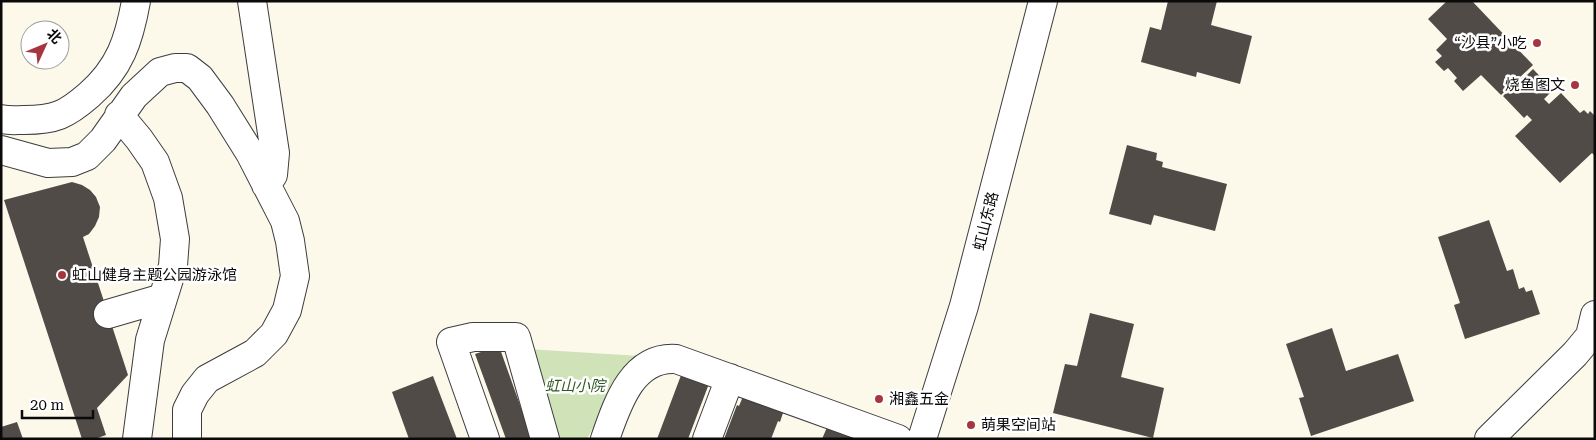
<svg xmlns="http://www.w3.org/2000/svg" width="1596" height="440" font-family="'Roboto Serif','Noto Sans SC',serif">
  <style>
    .green { fill: #cfe2b8 }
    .building { fill: #514b48 }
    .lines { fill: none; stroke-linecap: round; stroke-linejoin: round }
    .minor-casing { stroke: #3d3d3d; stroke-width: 30 }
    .minor { stroke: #fff; stroke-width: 28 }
    .poi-dot { fill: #a7353f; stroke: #fff; stroke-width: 2 }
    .labels { text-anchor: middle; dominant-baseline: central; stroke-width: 5; stroke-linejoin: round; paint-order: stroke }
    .poi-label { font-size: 15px; fill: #0a0a0a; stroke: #fff; text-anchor: start }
    .street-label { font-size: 15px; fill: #0a0a0a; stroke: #fff }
    .park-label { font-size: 15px; font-style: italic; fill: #315824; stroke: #fff }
  </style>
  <rect width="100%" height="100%" fill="#fcf8ea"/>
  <path class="green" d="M 527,349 L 640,356 L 610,395 L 587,439 L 555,439 Z"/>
  <path class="building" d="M 1168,1 L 1217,1 L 1211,25 L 1252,36 L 1240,84 L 1197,72 L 1196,77 L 1141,62 L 1150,27 L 1161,30 Z
    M 1447,1 L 1472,1 L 1533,65 L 1501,95 L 1481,75 L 1463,91 L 1454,81 L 1457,78 L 1448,68 L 1444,71 L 1435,62 L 1442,56 L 1436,50 L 1447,39 L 1428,19 Z
    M 1533,69 L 1553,90 L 1544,99 L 1549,104 L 1561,93 L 1580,113 L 1584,110 L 1588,114 L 1590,111 L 1595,116 L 1595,156 L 1592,153 L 1560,183 L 1515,136 L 1532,120 L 1527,115 L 1524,118 L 1503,96 L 1524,76 L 1525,77 Z
    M 1127,145 L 1157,153 L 1156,160 L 1163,162 L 1162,167 L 1227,184 L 1215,231 L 1154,215 L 1151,225 L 1109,214 Z
    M 72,182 L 82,185 L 90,190 L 96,197 L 100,207 L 99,217 L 95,226 L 89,234 L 83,237 L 128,375 L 97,408 L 106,435 L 95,439 L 82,439 L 4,200 Z
    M 1489,220 L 1507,271 L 1513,269 L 1519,289 L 1524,287 L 1526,292 L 1532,290 L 1540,314 L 1465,339 L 1454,305 L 1460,303 L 1438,237 Z
    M 1090,313 L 1134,324 L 1121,377 L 1164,388 L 1153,438 L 1053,413 L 1065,364 L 1077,366 Z
    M 1332,328 L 1346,371 L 1398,354 L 1414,401 L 1311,436 L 1299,398 L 1304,397 L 1286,344 Z
    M 499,346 L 532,439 L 506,439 L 475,354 Z
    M 683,370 L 710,381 L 688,439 L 657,439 Z
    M 433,376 L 457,439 L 409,439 L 392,392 Z
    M 744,394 L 784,410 L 780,422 L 778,421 L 771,439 L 724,439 L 737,405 L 739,406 Z
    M 831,418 L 872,439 L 822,439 Z
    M 17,422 L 23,439 L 1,439 L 1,427 Z"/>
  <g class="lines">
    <g class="minor-casing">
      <path id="minor" d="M 252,1 L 275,153 L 273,175 L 266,185
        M 119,115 L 139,139 L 155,162 L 168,198 L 175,239 L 173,266 L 150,340 L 137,439
        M 1,119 C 9,121 16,120 24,120 C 55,120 66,115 89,95 C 120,68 129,40 136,1
        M 1,150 L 48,163 L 72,162 L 87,156 L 103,140 L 134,96 L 160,72 L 175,68 L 187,68 L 200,78 L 220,105 L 250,153 L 285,221 L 290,241 L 295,276 L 287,310 L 274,334 L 255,353 L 207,379 L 195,394 L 187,410 L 187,439
        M 108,314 L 163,298
        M 485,439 L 451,342 L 473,337 L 516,337 L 545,439
        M 605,439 C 617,405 632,356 676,359 L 898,439
        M 707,439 L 730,378
        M 922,439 L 964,306 L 1043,1
        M 1489,439 L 1575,354 L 1590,336 L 1595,315"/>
    </g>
    <use href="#minor" class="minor"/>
  </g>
  <g class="poi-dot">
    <circle cx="1537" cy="43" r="5"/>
    <circle cx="1575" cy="85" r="5"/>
    <circle cx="62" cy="275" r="5"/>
    <circle cx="879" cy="399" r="5"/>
    <circle cx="971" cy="425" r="5"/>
  </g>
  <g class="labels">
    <g class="poi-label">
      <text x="1527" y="43" text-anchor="end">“沙县”小吃</text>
      <text x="1565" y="85" text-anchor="end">烧鱼图文</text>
      <text x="72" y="275">虹山健身主题公园游泳馆</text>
      <text x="889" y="399">湘鑫五金</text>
      <text x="981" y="425">萌果空间站</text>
    </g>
    <g class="street-label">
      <text transform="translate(986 221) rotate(-76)">虹山东路</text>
    </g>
    <g class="park-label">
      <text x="575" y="386">虹山小院</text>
    </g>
  </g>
  <rect width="1596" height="440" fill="none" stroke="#0a0a0a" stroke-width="5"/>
  <g transform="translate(45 45) rotate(46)"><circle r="24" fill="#ffffff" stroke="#9d9d9d"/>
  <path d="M0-4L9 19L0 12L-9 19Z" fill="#a7353f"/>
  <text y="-8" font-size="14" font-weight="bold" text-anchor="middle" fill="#0a0a0a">北</text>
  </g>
  <path d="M22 410v8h71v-8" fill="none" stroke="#0a0a0a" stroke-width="2.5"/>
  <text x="30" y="410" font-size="15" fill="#0a0a0a" stroke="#ffffff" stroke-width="4" paint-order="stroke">20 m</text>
</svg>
